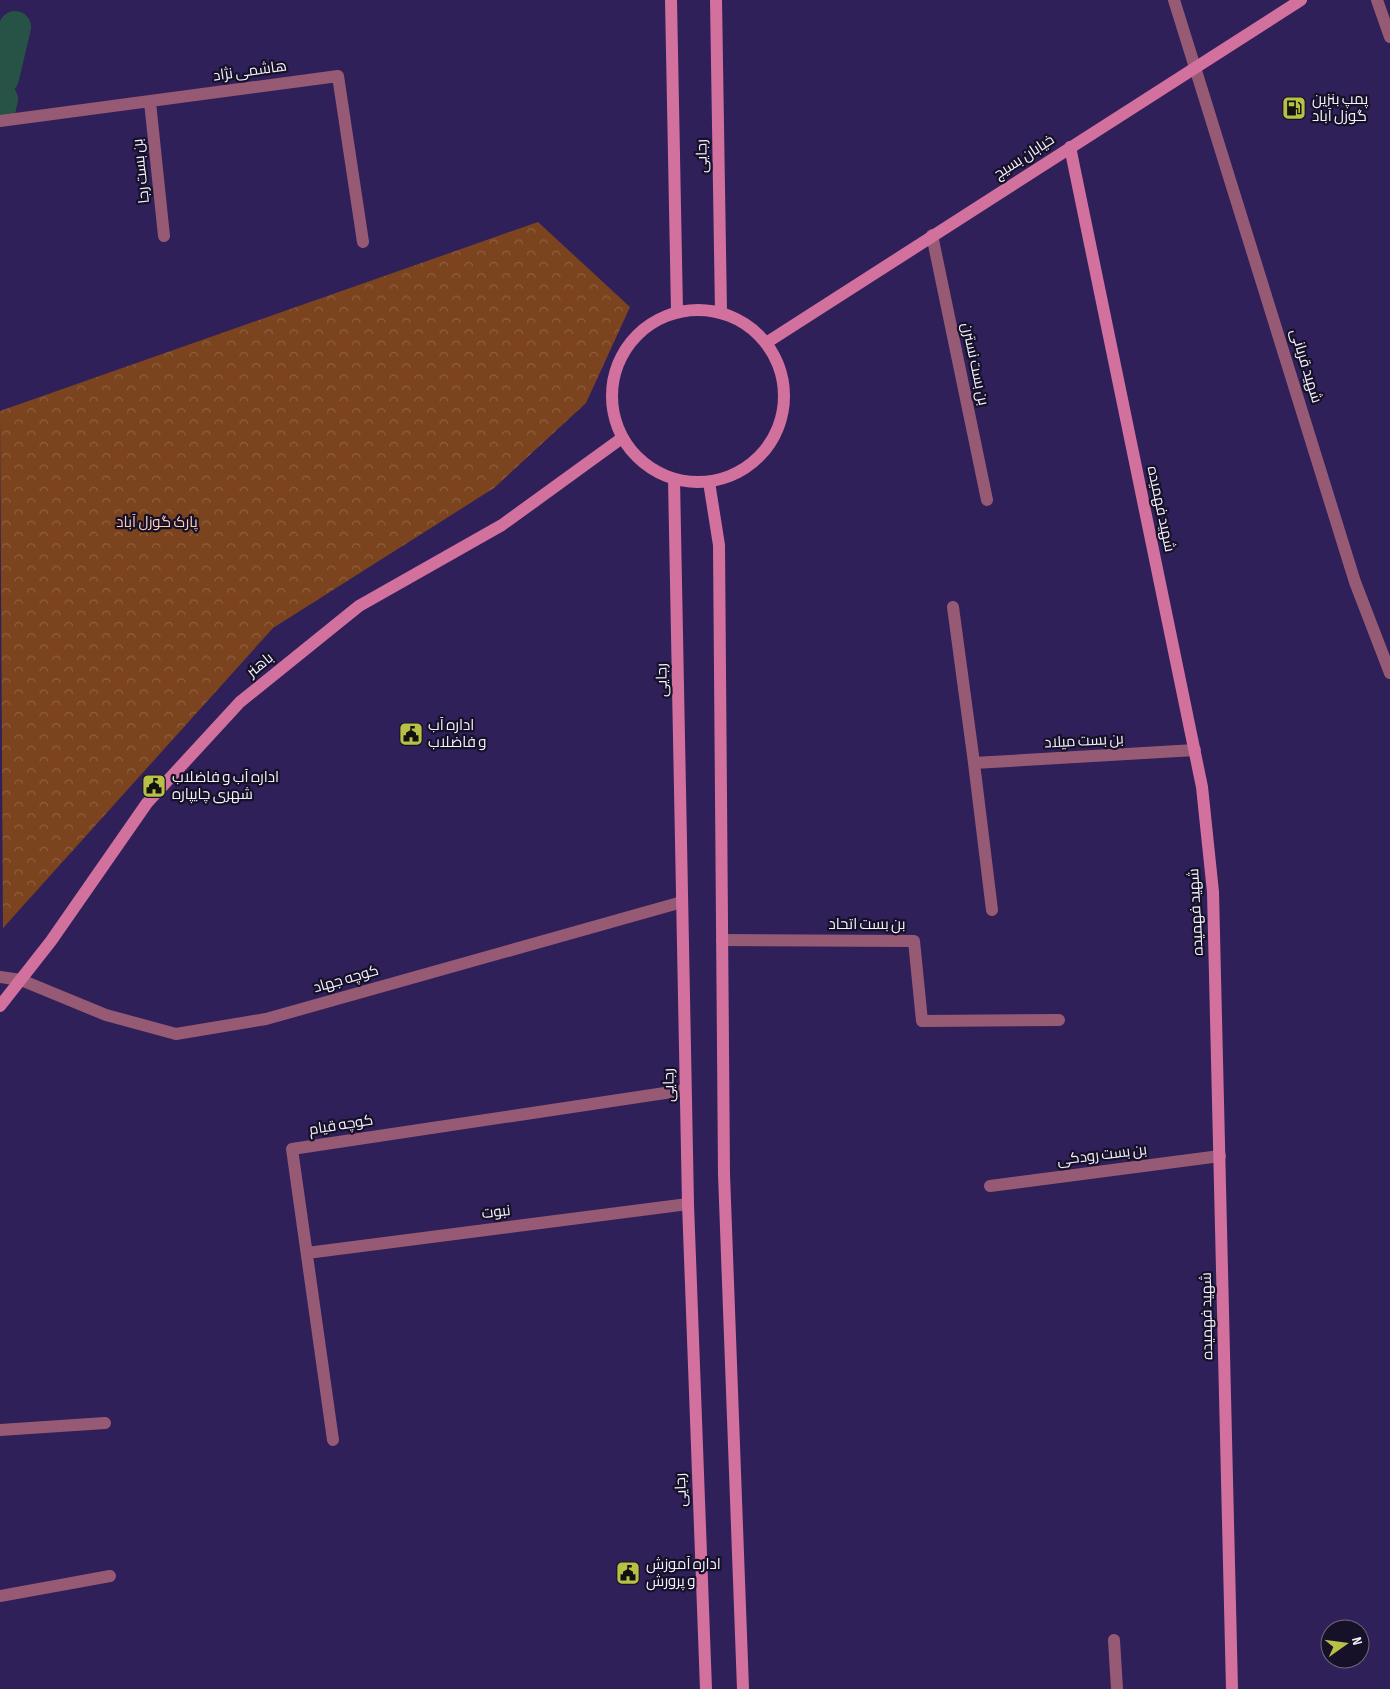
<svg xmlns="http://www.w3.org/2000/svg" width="1390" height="1689" font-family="'Sofia Sans Condensed',Cairo,sans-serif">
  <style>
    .park { fill: url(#park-crowns) }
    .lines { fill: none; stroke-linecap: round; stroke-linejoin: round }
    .canal { stroke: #275346; stroke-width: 32 }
    .street { stroke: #975a75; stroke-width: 12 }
    .secondary { stroke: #d2719d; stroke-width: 12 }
    .labels { text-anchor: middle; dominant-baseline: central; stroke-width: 4.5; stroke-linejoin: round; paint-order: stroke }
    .street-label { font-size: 15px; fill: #f4f3fb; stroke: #161029 }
    .poi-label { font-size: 15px; fill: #f4f3fb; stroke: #161029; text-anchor: start }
    .park-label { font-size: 15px; fill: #ffcfb3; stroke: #161029 }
  </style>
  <defs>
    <pattern id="park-crowns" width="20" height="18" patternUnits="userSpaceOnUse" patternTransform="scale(1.25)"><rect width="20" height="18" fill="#7b441e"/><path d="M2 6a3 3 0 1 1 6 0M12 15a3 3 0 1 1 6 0" fill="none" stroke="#8e5f40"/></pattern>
  </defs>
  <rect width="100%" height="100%" fill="#302059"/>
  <path class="park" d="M 538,222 L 630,307 L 586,403 L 494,488 L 273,628 L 3,928 L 0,411 Z"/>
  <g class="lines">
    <path class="canal" d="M 3,78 L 15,27
      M 0,108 L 2,99"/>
    <path class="street" d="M 1174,0 L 1355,582 L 1390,673
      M 1377,0 L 1390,37
      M 150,102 L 164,236
      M 0,121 L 338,76 L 363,242
      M 932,235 L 987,500
      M 953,607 L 974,763
      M 992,910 L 974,763 L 1195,750
      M 722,940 L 914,941 L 922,1021 L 1059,1020
      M 0,977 L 21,980 L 106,1015 L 176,1034 L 266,1019 L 682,902
      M 990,1186 L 1220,1156
      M 307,1253 L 688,1204
      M 0,1430 L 105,1423
      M 333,1440 L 292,1149 L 685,1090
      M 0,1596 L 110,1576
      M 1114,1640 L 1117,1689"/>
    <path class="secondary" d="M 671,0 L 677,311
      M 716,0 L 721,312
      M 1070,147 L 1202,787 L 1213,892 L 1232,1689
      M612 396a86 86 0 1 1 172 0a86 86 0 1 1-172 0Z
      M 766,343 L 1301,0
      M 674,479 L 688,1204 L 706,1689
      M 709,482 L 719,545 L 724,1174 L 743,1689
      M 0,1006 L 51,941 L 147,803 L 240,702 L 359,606 L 502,525 L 622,438"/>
  </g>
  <defs>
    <g id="fuel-square" transform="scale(1.25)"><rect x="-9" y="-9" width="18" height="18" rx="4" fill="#b9c046" stroke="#161029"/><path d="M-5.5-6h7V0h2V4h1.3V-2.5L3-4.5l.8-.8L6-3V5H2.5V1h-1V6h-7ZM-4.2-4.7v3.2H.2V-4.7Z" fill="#111"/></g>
    <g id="civic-square" transform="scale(1.25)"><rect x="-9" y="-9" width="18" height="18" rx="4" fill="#b9c046" stroke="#161029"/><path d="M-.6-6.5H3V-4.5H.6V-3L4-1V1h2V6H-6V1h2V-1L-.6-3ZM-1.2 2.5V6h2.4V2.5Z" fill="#111"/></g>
  </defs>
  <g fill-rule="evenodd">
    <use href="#fuel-square" x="1294" y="108"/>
    <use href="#civic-square" x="411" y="734"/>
    <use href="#civic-square" x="154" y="786"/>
    <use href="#civic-square" x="628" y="1573"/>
  </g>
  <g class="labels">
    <g class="street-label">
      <text transform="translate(250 71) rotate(-8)">هاشمی نژاد</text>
      <text transform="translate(702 156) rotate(-91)">رجایی</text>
      <text transform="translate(1024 157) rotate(-33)">خیابان بسیج</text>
      <text transform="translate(141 171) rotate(-96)">بن بست رجا</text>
      <text transform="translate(975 364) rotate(78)">بن بست نسترن</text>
      <text transform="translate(1306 366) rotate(73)">شهید قربانی</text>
      <text transform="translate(1161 509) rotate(78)">شهید فهمیده</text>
      <text transform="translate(260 665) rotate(-39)">باهنر</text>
      <text transform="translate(662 680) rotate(-91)">رجایی</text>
      <text transform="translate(1084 741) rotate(-3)">بن بست میلاد</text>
      <text transform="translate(1196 912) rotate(-93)">شهید فهمیده</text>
      <text x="867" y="924">بن بست اتحاد</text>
      <text transform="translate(346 979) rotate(-16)">کوچه جهاد</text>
      <text transform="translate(669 1085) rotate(-91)">رجایی</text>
      <text transform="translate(341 1125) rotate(-9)">کوچه قیام</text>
      <text transform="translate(1102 1155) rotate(-7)">بن بست رودکی</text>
      <text transform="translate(496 1212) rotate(-7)">نبوت</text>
      <text transform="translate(1207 1316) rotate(-91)">شهید فهمیده</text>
      <text transform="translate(681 1490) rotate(-92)">رجایی</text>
    </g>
    <g class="poi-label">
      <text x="1312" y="99">پمپ بنزین<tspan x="1312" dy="17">گوزل آباد</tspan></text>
      <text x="428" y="725">اداره آب<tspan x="428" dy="17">و فاضلاب</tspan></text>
      <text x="172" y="777">اداره آب و فاضلاب<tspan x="172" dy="17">شهری چایپاره</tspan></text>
      <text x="646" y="1564">اداره آموزش<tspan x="646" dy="17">و پرورش</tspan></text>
    </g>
    <g class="park-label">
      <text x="157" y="522">پارک گوزل آباد</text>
    </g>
  </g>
  <g transform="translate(1345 1644) rotate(76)"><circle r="24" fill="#161029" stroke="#6f6b7d"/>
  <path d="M0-4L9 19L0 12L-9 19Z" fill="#b9c046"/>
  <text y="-8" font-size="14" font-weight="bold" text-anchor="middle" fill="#f4f3fb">N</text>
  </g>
</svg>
